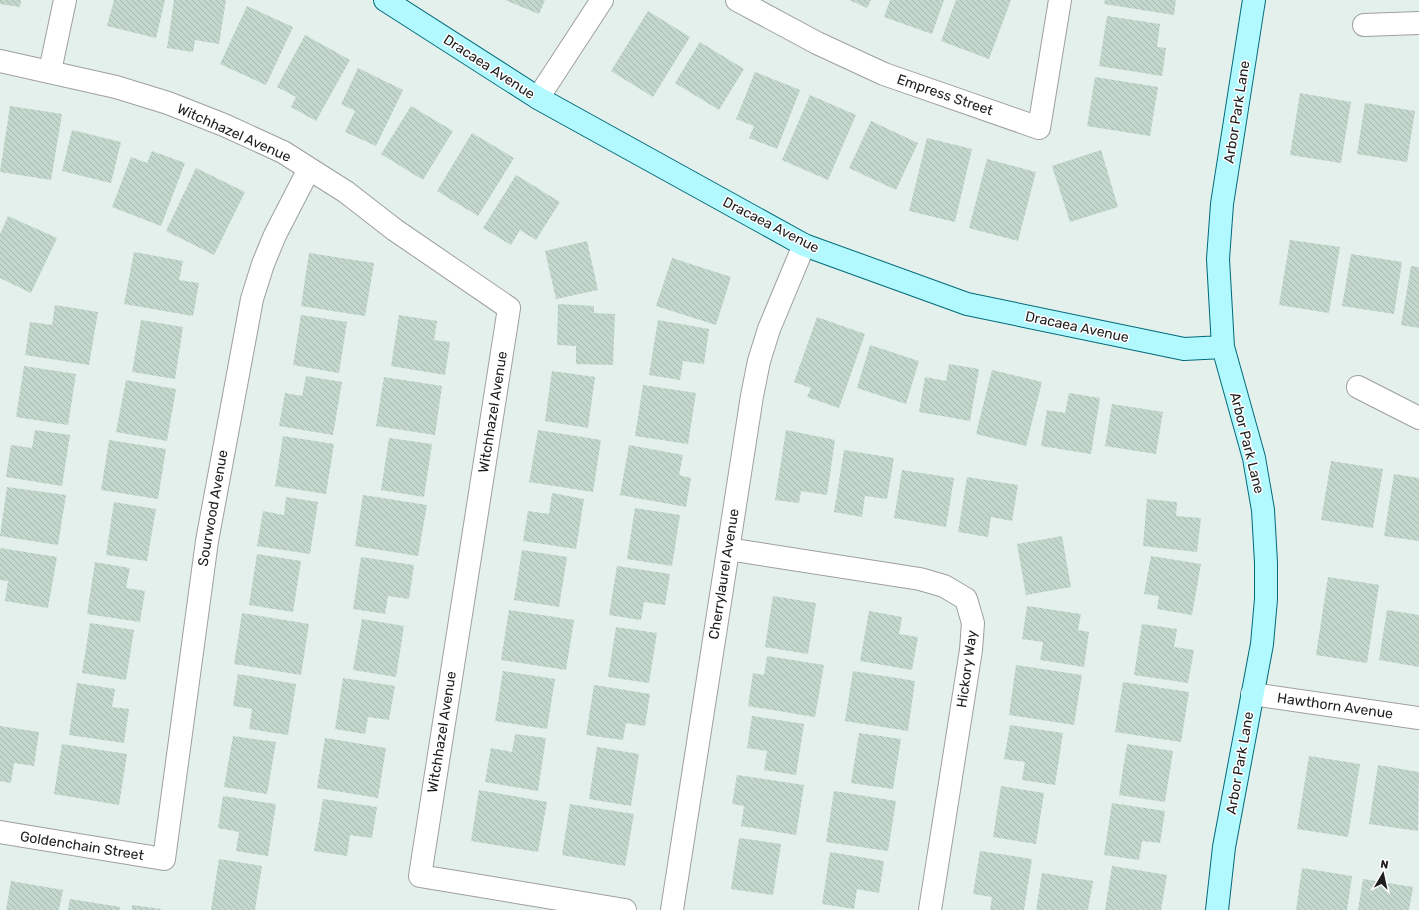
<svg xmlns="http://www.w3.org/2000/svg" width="1419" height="910" font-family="Rubik,sans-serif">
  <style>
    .building { fill: url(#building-back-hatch) }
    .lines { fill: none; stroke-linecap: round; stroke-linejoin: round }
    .street-casing { stroke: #9f9f9f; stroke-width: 24 }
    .secondary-casing { stroke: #006a7a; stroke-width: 24 }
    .street { stroke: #fff; stroke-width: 22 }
    .secondary { stroke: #b2f9ff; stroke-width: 22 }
    .labels { text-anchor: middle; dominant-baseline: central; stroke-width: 3; stroke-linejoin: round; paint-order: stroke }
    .street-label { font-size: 14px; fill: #1e1e1e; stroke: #fff }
  </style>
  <defs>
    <pattern id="building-back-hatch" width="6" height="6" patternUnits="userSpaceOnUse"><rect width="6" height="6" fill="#c3d7cc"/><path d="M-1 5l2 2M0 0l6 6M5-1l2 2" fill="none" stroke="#a7b8af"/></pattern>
  </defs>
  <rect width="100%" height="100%" fill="#e3f0ec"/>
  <path class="building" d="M 0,0 L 21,0 L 20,7 L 0,4 Z
    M 114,0 L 165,0 L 156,38 L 107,26 Z
    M 174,0 L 226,0 L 219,44 L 195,40 L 193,52 L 167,48 Z
    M 505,0 L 545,0 L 539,14 Z
    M 849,0 L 871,0 L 867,8 Z
    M 890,0 L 944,0 L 932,34 L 884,17 Z
    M 956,0 L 1011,0 L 989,59 L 941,41 Z
    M 1105,0 L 1176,0 L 1174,15 L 1104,4 Z
    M 247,6 L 293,27 L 266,85 L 220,64 Z
    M 648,11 L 690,37 L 653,97 L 611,71 Z
    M 1107,16 L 1160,24 L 1157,47 L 1166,48 L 1162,76 L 1099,66 Z
    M 305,35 L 350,60 L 316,121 L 291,107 L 296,97 L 277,87 Z
    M 700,42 L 744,69 L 719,110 L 675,83 Z
    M 358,68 L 403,90 L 376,146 L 345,132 L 355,111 L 341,104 Z
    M 755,72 L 800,90 L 777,149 L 749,138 L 754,126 L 736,119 Z
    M 1095,77 L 1158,87 L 1150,136 L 1087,126 Z
    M 1300,93 L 1351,102 L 1341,163 L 1290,155 Z
    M 810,95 L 856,115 L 828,180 L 782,160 Z
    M 1365,103 L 1415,111 L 1407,162 L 1357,154 Z
    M 10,106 L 62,114 L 51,180 L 0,172 Z
    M 411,106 L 453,131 L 423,180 L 381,154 Z
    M 871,121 L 918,143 L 896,190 L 849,168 Z
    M 72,130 L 121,142 L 111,183 L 62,171 Z
    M 472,133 L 514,158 L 478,216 L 437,191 Z
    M 927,138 L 972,149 L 955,222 L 909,211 Z
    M 1101,150 L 1118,207 L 1070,222 L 1052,166 Z
    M 152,151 L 185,163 L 161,226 L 112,207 L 131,157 L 147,163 Z
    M 987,159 L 1036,172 L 1018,241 L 969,228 Z
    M 196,168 L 245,192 L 214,255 L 166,231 Z
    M 516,175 L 560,202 L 536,240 L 520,230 L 511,245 L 483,228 Z
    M 8,216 L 57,238 L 31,293 L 0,278 L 0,234 Z
    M 1290,240 L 1340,247 L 1329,313 L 1279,305 Z
    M 587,241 L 598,290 L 556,299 L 545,251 Z
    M 134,252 L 183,261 L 179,280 L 199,283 L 193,316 L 124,304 Z
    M 309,253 L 374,263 L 365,316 L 301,306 Z
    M 1351,254 L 1402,262 L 1394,314 L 1342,306 Z
    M 672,258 L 731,277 L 716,325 L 656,306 Z
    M 1411,266 L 1419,267 L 1419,328 L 1401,325 Z
    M 558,304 L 594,306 L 594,313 L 615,314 L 613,365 L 576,364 L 576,346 L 557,345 Z
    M 55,305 L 98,312 L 89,365 L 25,355 L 30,322 L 52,325 Z
    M 301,315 L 347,322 L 339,373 L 293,365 Z
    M 399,315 L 437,321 L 434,340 L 450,342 L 445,375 L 391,366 Z
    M 817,317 L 865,334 L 839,408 L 807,397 L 811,388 L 794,382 Z
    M 141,320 L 183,327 L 175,379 L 132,372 Z
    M 658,320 L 709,329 L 704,364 L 683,361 L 680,380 L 649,375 Z
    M 870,345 L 919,361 L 906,404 L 857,388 Z
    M 949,364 L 979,369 L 970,421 L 919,412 L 925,377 L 946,381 Z
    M 24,366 L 76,374 L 68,425 L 16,417 Z
    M 992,370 L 1042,382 L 1026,446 L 976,434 Z
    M 552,371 L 595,377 L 588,428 L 545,421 Z
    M 306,376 L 342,382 L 333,435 L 279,426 L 285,393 L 302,396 Z
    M 384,377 L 442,386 L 435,435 L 376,426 Z
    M 126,380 L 176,389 L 167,441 L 116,432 Z
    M 643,385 L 696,393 L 688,444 L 635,436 Z
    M 1069,393 L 1100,398 L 1091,454 L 1041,446 L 1047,410 L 1065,413 Z
    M 1112,404 L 1163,412 L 1156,454 L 1105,446 Z
    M 35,430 L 70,435 L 62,486 L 6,477 L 11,445 L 32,448 Z
    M 538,430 L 601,440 L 593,492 L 529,482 Z
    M 786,430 L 835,440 L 827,495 L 801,491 L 799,503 L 775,500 Z
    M 283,436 L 334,444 L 326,494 L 275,486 Z
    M 389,438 L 432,444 L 424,497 L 381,490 Z
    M 109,440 L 166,449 L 158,499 L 101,490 Z
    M 629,445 L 683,455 L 679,475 L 691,478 L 686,507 L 620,495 Z
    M 844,450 L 894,458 L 887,499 L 865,496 L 862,517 L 834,512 Z
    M 1331,461 L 1383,469 L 1373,528 L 1321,520 Z
    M 902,470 L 954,478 L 946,527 L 894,518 Z
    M 1394,474 L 1419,478 L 1419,541 L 1384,536 Z
    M 967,477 L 1018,485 L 1012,521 L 991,517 L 988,537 L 958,532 Z
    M 7,487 L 66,495 L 58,545 L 0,536 Z
    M 552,493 L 584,499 L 576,549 L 523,541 L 528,511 L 549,514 Z
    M 363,495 L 427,505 L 418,556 L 355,546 Z
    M 286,497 L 318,502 L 310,554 L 257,546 L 263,511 L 284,515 Z
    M 1147,499 L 1177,502 L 1176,516 L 1201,518 L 1197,552 L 1143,546 Z
    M 114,502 L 156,509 L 147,561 L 106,555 Z
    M 635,508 L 680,515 L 672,566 L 627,559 Z
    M 1062,536 L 1071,587 L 1026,595 L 1017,544 Z
    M 0,548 L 57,557 L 48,608 L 5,601 L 8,581 L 0,580 Z
    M 522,550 L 567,557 L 559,607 L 514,600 Z
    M 257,554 L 301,561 L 293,612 L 249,605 Z
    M 1151,556 L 1201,564 L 1192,615 L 1157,609 L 1159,596 L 1144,594 Z
    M 361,557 L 414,565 L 409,599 L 388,596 L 385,614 L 353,609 Z
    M 95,562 L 130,568 L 126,588 L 145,591 L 140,622 L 87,614 Z
    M 617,566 L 670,574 L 665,605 L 644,602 L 641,620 L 609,615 Z
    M 1328,577 L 1379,585 L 1367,663 L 1316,655 Z
    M 773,596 L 816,603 L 808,654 L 765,647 Z
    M 1027,606 L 1081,614 L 1078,630 L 1089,632 L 1084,667 L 1040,660 L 1043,642 L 1022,639 Z
    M 509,610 L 574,620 L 566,670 L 501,660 Z
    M 1387,610 L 1419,615 L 1419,667 L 1379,660 Z
    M 869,611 L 902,617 L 899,634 L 918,637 L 912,670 L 860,661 Z
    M 242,613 L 309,624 L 301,675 L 234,664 Z
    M 362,619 L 404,626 L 396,677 L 353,670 Z
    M 90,623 L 134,630 L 126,680 L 82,673 Z
    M 1142,624 L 1177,629 L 1174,647 L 1194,650 L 1188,683 L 1134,675 Z
    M 616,627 L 657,633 L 649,683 L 608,677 Z
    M 767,656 L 824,665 L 815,717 L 748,706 L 753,673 L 764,675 Z
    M 1016,665 L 1082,675 L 1074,725 L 1009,715 Z
    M 503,671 L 555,679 L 547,729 L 495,721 Z
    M 853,671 L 915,681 L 908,731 L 845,721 Z
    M 238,674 L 296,684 L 288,735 L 249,729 L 252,709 L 233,706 Z
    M 343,678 L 395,686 L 389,720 L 368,717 L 365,734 L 335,729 Z
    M 1123,682 L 1189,692 L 1181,742 L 1115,732 Z
    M 77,683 L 115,689 L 112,707 L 129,709 L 124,743 L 69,735 Z
    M 594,685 L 650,694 L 645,726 L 626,723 L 623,740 L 586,735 Z
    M 752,716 L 804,724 L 796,775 L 764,770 L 767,751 L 747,748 Z
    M 1010,725 L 1063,733 L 1055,785 L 1022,780 L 1025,762 L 1004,759 Z
    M 0,726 L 39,732 L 34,766 L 14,763 L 11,783 L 0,781 Z
    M 859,733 L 901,739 L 893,789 L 851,783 Z
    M 515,734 L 546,738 L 538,791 L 485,782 L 491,748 L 512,752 Z
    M 233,736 L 276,742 L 267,794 L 224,787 Z
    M 325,738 L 386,748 L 378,798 L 317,788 Z
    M 62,744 L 127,754 L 119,805 L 54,794 Z
    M 1127,744 L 1173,751 L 1165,802 L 1119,795 Z
    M 597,747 L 639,754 L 631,806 L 589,799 Z
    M 1309,756 L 1360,764 L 1348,837 L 1297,829 Z
    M 1378,765 L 1419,772 L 1418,831 L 1369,824 Z
    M 737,775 L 804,785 L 796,835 L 741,826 L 744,806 L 732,804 Z
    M 1001,786 L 1044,793 L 1036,844 L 993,837 Z
    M 479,790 L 547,802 L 538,852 L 471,841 Z
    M 834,791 L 896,801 L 888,851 L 826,842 Z
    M 223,796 L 276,804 L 268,856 L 236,851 L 239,832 L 218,828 Z
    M 323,799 L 377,807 L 372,838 L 350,835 L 347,856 L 314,851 Z
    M 1112,803 L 1165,811 L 1160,843 L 1142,841 L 1139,860 L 1104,855 Z
    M 570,804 L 634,814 L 625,866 L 562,855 Z
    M 739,838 L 781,844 L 773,895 L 731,889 Z
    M 980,851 L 1032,859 L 1024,910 L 990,910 L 992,897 L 973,894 Z
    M 830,852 L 884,861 L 879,893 L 857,889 L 854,909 L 822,904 Z
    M 219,859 L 262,866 L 255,910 L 211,910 Z
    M 1112,866 L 1167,875 L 1161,910 L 1105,910 Z
    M 1302,868 L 1352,876 L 1347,910 L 1296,910 Z
    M 1042,873 L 1093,881 L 1088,910 L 1036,910 Z
    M 1363,879 L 1413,887 L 1409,910 L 1358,910 Z
    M 11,881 L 63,890 L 59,910 L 6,910 Z
    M 70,899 L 120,907 L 120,910 L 68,910 Z
    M 132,905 L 161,909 L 161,910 L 132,910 Z"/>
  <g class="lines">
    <g class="street-casing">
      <path id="street" d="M 737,0 L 817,43 L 884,74 L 1039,128 L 1060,0
        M 1364,25 L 1419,23
        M 0,61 L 116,87 L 168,103 L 224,125 L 283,152 L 346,192 L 395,230 L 509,308 L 420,876 L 625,910
        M 50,71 L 65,0
        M 538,98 L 602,0
        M 1358,387 L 1419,418
        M 728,549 L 920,579 L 944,586 L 966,599 L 973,623 L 971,650 L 930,910
        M 1252,694 L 1419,718
        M 0,832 L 164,859 L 207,541 L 252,299 L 263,264 L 275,235 L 309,169
        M 672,910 L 752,396 L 759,361 L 769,329 L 804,245"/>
    </g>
    <g class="secondary-casing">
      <path id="secondary" d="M 385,0 L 538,98 L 804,245 L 967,304 L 1184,349 L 1223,347
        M 1217,910 L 1224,847 L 1262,644 L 1266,599 L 1266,563 L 1263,510 L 1254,458 L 1223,347 L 1218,259 L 1222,204 L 1254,0"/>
    </g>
    <use href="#street" class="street"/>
    <use href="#secondary" class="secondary"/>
  </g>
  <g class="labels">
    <g class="street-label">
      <text transform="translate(489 67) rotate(33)">Dracaea Avenue</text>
      <text transform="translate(945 95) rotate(19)">Empress Street</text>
      <text transform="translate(1237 112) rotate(-81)">Arbor Park Lane</text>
      <text transform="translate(234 133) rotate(24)">Witchhazel Avenue</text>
      <text transform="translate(771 225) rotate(27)">Dracaea Avenue</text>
      <text transform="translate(1077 327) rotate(12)">Dracaea Avenue</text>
      <text transform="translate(493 412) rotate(-81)">Witchhazel Avenue</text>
      <text transform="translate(1247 443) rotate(76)">Arbor Park Lane</text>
      <text transform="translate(213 508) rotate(-80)">Sourwood Avenue</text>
      <text transform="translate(724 574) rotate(-81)">Cherrylaurel Avenue</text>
      <text transform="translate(967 669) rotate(-82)">Hickory Way</text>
      <text transform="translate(1335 706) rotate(8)">Hawthorn Avenue</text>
      <text transform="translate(442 732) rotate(-81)">Witchhazel Avenue</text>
      <text transform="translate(1240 763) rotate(-80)">Arbor Park Lane</text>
      <text transform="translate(82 846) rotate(9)">Goldenchain Street</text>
    </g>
  </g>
  <g transform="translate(1383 874) rotate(9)" stroke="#ffffff" stroke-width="3" paint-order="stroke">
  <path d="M0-3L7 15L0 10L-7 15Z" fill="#1e1e1e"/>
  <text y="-6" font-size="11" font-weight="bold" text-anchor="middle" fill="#1e1e1e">N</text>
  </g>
</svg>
